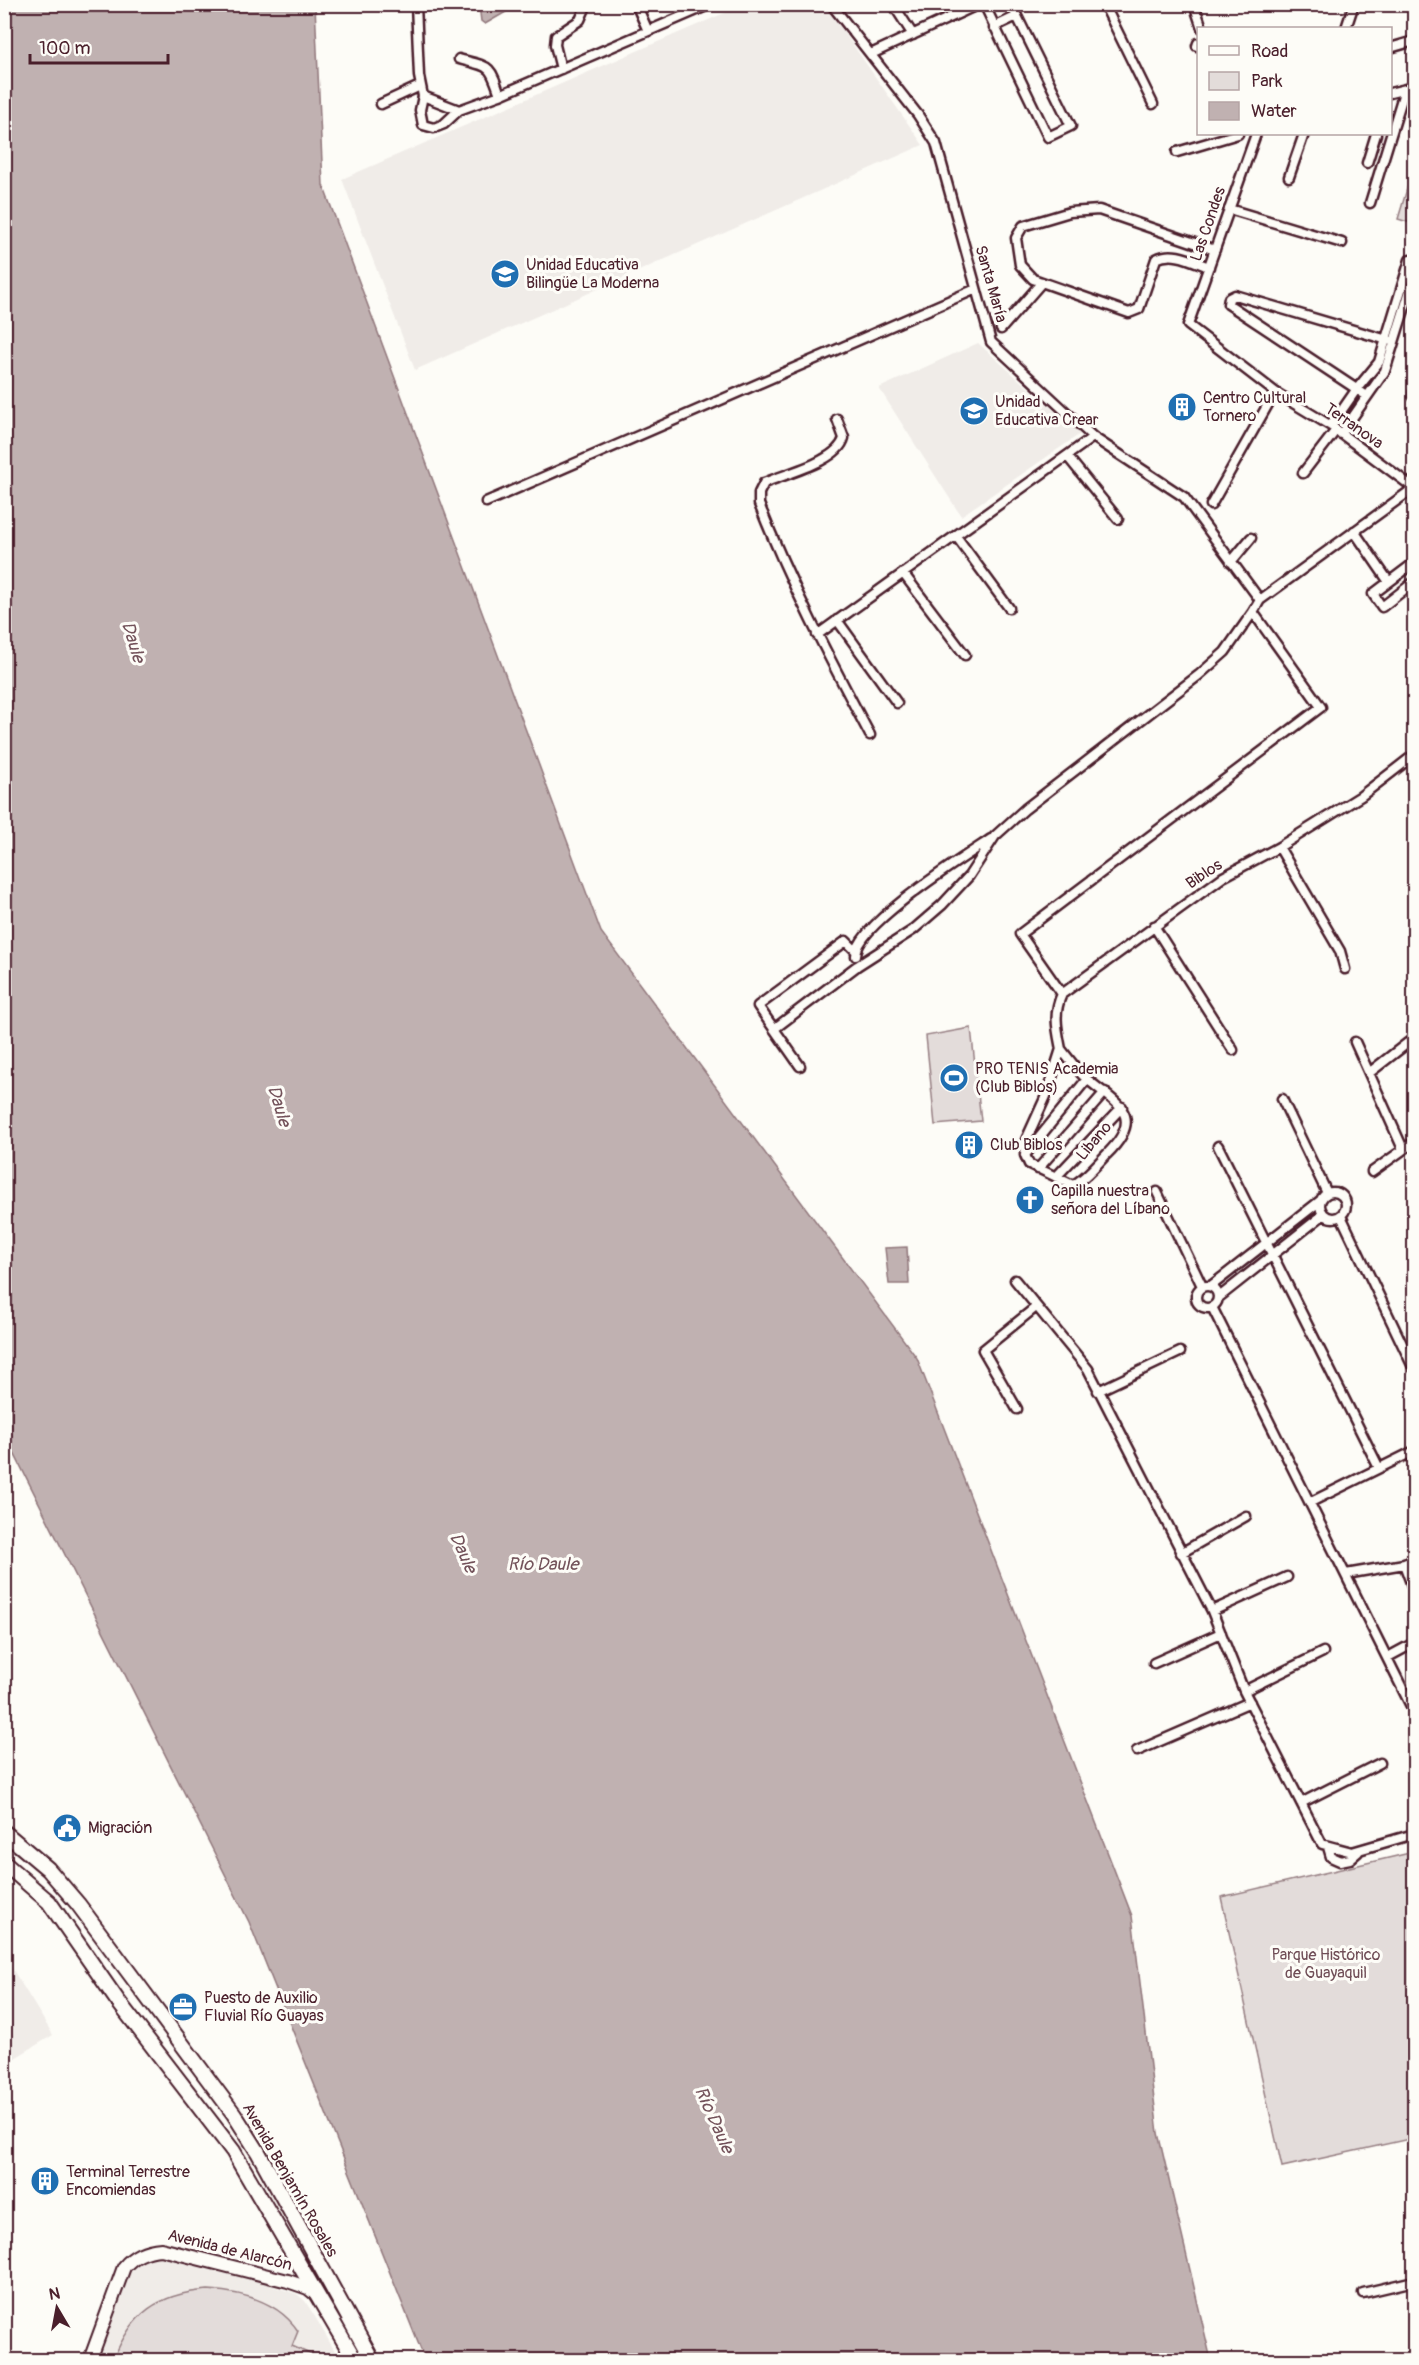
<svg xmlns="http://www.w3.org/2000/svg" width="1419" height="2365" font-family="Pangolin,sans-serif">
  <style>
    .built { fill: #f0ece8 }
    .green { fill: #e3dcda; stroke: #967e82; stroke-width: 1.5 }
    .water { fill: #c0b1b1; stroke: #91777b; stroke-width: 1.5 }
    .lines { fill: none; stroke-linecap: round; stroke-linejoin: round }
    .street-casing { stroke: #4a1f2b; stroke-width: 13 }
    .secondary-casing { stroke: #4a1f2b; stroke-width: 16 }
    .primary-casing { stroke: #4a1f2b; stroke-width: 18 }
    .street { stroke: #fdfcf7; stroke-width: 8 }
    .secondary { stroke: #fdfcf7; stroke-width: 12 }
    .primary { stroke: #fdfcf7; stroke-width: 14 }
    .labels { text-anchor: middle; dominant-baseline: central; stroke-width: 6; stroke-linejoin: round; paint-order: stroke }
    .street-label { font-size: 16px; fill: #4a1f2b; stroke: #fdfcf7 }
    .poi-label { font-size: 16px; fill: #4a1f2b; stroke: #fdfcf7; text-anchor: start }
    .park-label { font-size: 16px; fill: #704e57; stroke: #fdfcf7 }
    .water-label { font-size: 18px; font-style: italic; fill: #73525a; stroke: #fdfcf7 }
  </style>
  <rect width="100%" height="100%" fill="#fdfcf7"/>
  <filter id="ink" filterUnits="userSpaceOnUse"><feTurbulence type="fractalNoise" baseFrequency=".0167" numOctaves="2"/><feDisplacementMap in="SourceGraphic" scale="12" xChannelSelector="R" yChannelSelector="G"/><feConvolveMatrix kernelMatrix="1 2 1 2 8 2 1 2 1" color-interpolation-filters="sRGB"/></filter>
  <g filter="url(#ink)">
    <path class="built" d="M 743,5 L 825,5 L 923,145 L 415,370 L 342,179 Z
      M 978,343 L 1080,434 L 961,516 L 879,388 Z
      M 5,1957 L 53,2035 L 5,2064 L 4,2064 Z
      M 164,2256 L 254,2280 L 297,2294 L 305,2301 L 317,2320 L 340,2360 L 99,2360 L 129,2271 L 141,2260 Z"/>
    <path class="green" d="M 1412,172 L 1414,172 L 1414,224 L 1398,219 Z
      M 971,1028 L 981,1121 L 935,1125 L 926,1036 Z
      M 1414,1852 L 1414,2138 L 1282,2167 L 1221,1897 Z
      M 208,2290 C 242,2292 279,2302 298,2331 L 292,2346 L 319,2358 L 319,2360 L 113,2360 C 132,2313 157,2294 208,2290 Z"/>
    <path class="water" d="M 5,4 L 315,5 L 323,185 L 601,932 L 917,1358 L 1132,1916 L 1158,2133 L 1211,2360 L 425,2360 L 249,1922 L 5,1435 Z
      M 479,5 L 479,4 L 518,5 L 485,24 L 481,21 Z
      M 907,1247 L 909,1284 L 889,1284 L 885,1248 Z"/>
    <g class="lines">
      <g class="street-casing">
        <path id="street" d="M 416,4 L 419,76 L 423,96 L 420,110 L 423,125 L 434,128 L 444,124 L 459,110 L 500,95 L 711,4
          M 636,4 L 648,31
          M 831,4 L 918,115 L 936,143 L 991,342 L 1093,437 L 1184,497 L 1260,600
          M 893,4 L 913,35
          M 984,4 L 1048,137 L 1071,126 L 1011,4
          M 1104,4 L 1153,104
          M 1194,4 L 1202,28
          M 994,27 L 1017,16
          M 1346,28 L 1354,4
          M 1197,46 L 1198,43
          M 1390,48 L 1414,41
          M 871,54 L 979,4
          M 459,59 C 490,67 490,64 500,95
          M 561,69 L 555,45 L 556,36 L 580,20 L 587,4
          M 1390,93 L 1414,87
          M 423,96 L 459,110
          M 381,104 L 420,86
          M 1256,134 L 1188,325 L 1275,392 L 1331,426 L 1414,488
          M 1177,152 L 1238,134
          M 1367,163 L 1376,134
          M 1289,177 L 1304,134
          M 1370,203 L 1405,89
          M 1229,209 L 1342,243
          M 1209,267 C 1192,261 1174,250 1156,259 L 1139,309 L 1129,313 L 1033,279 L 1020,265 L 1016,238 L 1023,226 L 1070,212 L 1099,210 L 1215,250
          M 1001,329 L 1042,282
          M 1414,392 L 1414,397
          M 1367,396 L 1228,304 L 1229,298 L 1235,295 L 1394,342
          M 837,419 L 844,438 C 838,462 784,474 764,483 L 759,493 L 759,504 C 791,585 829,658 870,735
          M 1331,426 L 1356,390 L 1379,362 L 1410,260 L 1414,261
          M 1341,434 L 1385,371 L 1414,278
          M 1067,456 L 1118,519
          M 1303,473 L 1336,430
          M 486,502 L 976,289
          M 1211,505 L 1275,392
          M 1354,531 L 1389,582
          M 956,536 L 1009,608
          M 1231,562 L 1251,538
          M 1414,563 L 1373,594 L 1382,607 L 1414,582
          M 903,573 L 965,655
          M 837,620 L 897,703
          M 817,635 L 1093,437
          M 1279,847 L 1340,951 L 1345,969
          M 1154,926 L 1233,1050
          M 856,956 C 855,925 964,857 991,839
          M 1062,994 L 1020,934 L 1321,707 L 1253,612 L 1260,600 L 1414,488
          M 774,1029 L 857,966 L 913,930 L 942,905 L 969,876 L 995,836 L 1025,809 L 1199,675 L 1225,652 L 1253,612
          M 1355,1042 L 1403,1149
          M 1061,1049 C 1057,1029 1053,1013 1062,994 L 1223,877 L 1279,847 L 1361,796 L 1414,755
          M 1061,1049 C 1069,1059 1078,1072 1088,1080 C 1119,1105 1145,1116 1107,1154 C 1097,1164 1085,1179 1073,1185 L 1029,1164 L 1025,1155 L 1026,1140 L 1046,1096 Z
          M 800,1066 L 758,1006 L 846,941 L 856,951
          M 1369,1073 L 1414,1038
          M 1282,1099 L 1327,1193
          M 1218,1146 L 1379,1468
          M 1025,1155 L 1087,1079
          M 1038,1169 L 1105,1092
          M 1372,1172 L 1414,1142
          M 1056,1177 L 1122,1107
          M1320 1205a13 13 0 1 1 26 0a13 13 0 1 1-26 0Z
          M 1157,1192 L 1202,1286
          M 1341,1216 L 1414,1369
          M 1015,1280 L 1088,1369 L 1212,1611 L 1244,1691 L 1322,1844 L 1352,1852 L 1414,1834
          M1196 1297a11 11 0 1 1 22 0a11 11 0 1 1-22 0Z
          M 1211,1286 L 1320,1201
          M 1218,1298 L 1323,1215
          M 1212,1307 L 1414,1712
          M 1098,1391 L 1180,1352
          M 1017,1409 L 983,1350 L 1036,1307
          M 1311,1502 L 1414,1451
          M 1181,1553 L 1246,1516
          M 1404,1564 L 1414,1591
          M 1346,1574 L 1404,1564 L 1414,1560
          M 1212,1611 L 1287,1577
          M 1388,1657 L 1414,1643
          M 1154,1663 L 1221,1633
          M 1244,1691 L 1323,1652
          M 1137,1751 L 1250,1702
          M 1301,1803 L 1380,1763
          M 1328,1847 L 1331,1857 L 1340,1861 L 1350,1859 L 1358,1852
          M 1363,2293 L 1414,2281"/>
      </g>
      <g class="secondary-casing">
        <path id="secondary" d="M 90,2360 L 124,2267 C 134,2255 146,2250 161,2249 L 288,2281 L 308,2288 L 318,2296"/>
      </g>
      <g class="primary-casing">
        <path id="primary" d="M 4,1832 L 48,1869 L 78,1904 L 234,2114 L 258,2152 L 372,2360
          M 4,1863 L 49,1902 L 117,2000 L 233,2151 L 355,2360"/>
      </g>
      <use href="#street" class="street"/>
      <use href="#secondary" class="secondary"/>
      <use href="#primary" class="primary"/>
    </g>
  </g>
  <defs>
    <g id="school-disc" transform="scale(1.5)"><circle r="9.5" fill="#1f6fb2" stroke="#fdfcf7"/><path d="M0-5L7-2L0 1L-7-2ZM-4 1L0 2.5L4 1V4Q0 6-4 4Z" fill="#fff"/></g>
    <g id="building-disc" transform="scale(1.5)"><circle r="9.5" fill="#1f6fb2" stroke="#fdfcf7"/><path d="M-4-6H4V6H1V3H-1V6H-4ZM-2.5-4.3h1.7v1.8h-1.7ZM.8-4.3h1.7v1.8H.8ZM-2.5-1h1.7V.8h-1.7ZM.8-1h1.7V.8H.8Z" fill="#fff"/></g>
    <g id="stadium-disc" transform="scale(1.5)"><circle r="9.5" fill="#1f6fb2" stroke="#fdfcf7"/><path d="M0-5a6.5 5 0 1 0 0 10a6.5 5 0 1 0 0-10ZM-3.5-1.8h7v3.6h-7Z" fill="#fff"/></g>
    <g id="church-disc" transform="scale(1.5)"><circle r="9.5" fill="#1f6fb2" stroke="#fdfcf7"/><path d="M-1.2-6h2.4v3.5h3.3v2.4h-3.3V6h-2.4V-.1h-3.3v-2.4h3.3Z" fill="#fff"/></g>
    <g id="civic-disc" transform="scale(1.5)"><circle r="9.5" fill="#1f6fb2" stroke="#fdfcf7"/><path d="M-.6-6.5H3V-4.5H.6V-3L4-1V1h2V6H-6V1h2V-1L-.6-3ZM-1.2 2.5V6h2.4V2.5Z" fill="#fff"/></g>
    <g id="office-disc" transform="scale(1.5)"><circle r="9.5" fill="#1f6fb2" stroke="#fdfcf7"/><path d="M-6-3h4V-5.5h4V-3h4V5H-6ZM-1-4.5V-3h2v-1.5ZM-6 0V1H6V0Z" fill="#fff"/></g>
  </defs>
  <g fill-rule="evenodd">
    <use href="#school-disc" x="505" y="274"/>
    <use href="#building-disc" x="1182" y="407"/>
    <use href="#school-disc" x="974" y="411"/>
    <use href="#stadium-disc" x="954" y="1078"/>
    <use href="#building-disc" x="969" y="1145"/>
    <use href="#church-disc" x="1030" y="1200"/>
    <use href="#civic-disc" x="67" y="1828"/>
    <use href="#office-disc" x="183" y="2007"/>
    <use href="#building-disc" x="45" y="2181"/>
  </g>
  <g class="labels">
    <g class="street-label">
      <text transform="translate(1208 224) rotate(-71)">Las Condes</text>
      <text transform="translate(991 284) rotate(74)">Santa María</text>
      <text transform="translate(1354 426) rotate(35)">Terranova</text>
      <text transform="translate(1204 874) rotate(-34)">Biblos</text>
      <text transform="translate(1094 1141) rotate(-50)">Libano</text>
      <text transform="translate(290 2180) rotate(60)">Avenida Benjamín Rosales</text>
      <text transform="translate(230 2250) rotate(14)">Avenida de Alarcón</text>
    </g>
    <g class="poi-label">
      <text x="526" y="265">Unidad Educativa<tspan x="526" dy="18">Bilingüe La Moderna</tspan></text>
      <text x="1203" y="398">Centro Cultural<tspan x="1203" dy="18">Tornero</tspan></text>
      <text x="995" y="402">Unidad<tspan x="995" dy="18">Educativa Crear</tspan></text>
      <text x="975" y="1069">PRO TENIS Academia<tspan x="975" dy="18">(Club Biblos)</tspan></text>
      <text x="990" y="1145">Club Biblos</text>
      <text x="1051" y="1191">Capilla nuestra<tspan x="1051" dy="18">señora del Líbano</tspan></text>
      <text x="88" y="1828">Migración</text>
      <text x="204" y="1998">Puesto de Auxilio<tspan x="204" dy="18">Fluvial Río Guayas</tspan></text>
      <text x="66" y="2172">Terminal Terrestre<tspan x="66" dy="18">Encomiendas</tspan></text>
    </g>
    <g class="park-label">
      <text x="1326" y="1955">Parque Histórico<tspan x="1326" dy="18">de Guayaquil</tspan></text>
    </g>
    <g class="water-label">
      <text transform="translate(133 642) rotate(73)">Daule</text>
      <text transform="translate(279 1106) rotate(73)">Daule</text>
      <text transform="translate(463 1553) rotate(66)">Daule</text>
      <text x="543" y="1564">Río Daule</text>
      <text transform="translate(714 2120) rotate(66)">Río Daule</text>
    </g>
  </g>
  <rect width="1419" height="2365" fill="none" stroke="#fdfcf7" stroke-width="24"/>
  <rect x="12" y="12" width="1395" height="2341" fill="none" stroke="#4a1f2b" stroke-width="2" filter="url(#ink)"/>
  <rect x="1197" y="27" width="195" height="108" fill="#fdfcf7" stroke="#b5a4a5" stroke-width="1.5"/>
  <rect x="1209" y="46" width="30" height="9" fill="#fdfcf7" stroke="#b5a4a5" stroke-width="1.5"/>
  <text x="1251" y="57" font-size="18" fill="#4a1f2b">Road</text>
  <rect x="1209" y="72" width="30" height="18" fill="#e3dcda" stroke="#b5a4a5" stroke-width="1.5"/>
  <text x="1251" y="87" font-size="18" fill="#4a1f2b">Park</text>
  <rect x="1209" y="102" width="30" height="18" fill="#c0b1b1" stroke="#b5a4a5" stroke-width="1.5"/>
  <text x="1251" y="117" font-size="18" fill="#4a1f2b">Water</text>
  <g transform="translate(57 2308) rotate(350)" stroke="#fdfcf7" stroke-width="4.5" paint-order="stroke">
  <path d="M0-4.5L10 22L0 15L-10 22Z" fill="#4a1f2b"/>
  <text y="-9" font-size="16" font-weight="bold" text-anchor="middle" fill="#4a1f2b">N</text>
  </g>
  <path d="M30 54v9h138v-9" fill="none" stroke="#4a1f2b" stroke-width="3"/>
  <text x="39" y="54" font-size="18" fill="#4a1f2b" stroke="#fdfcf7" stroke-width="4.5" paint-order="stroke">100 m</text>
</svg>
